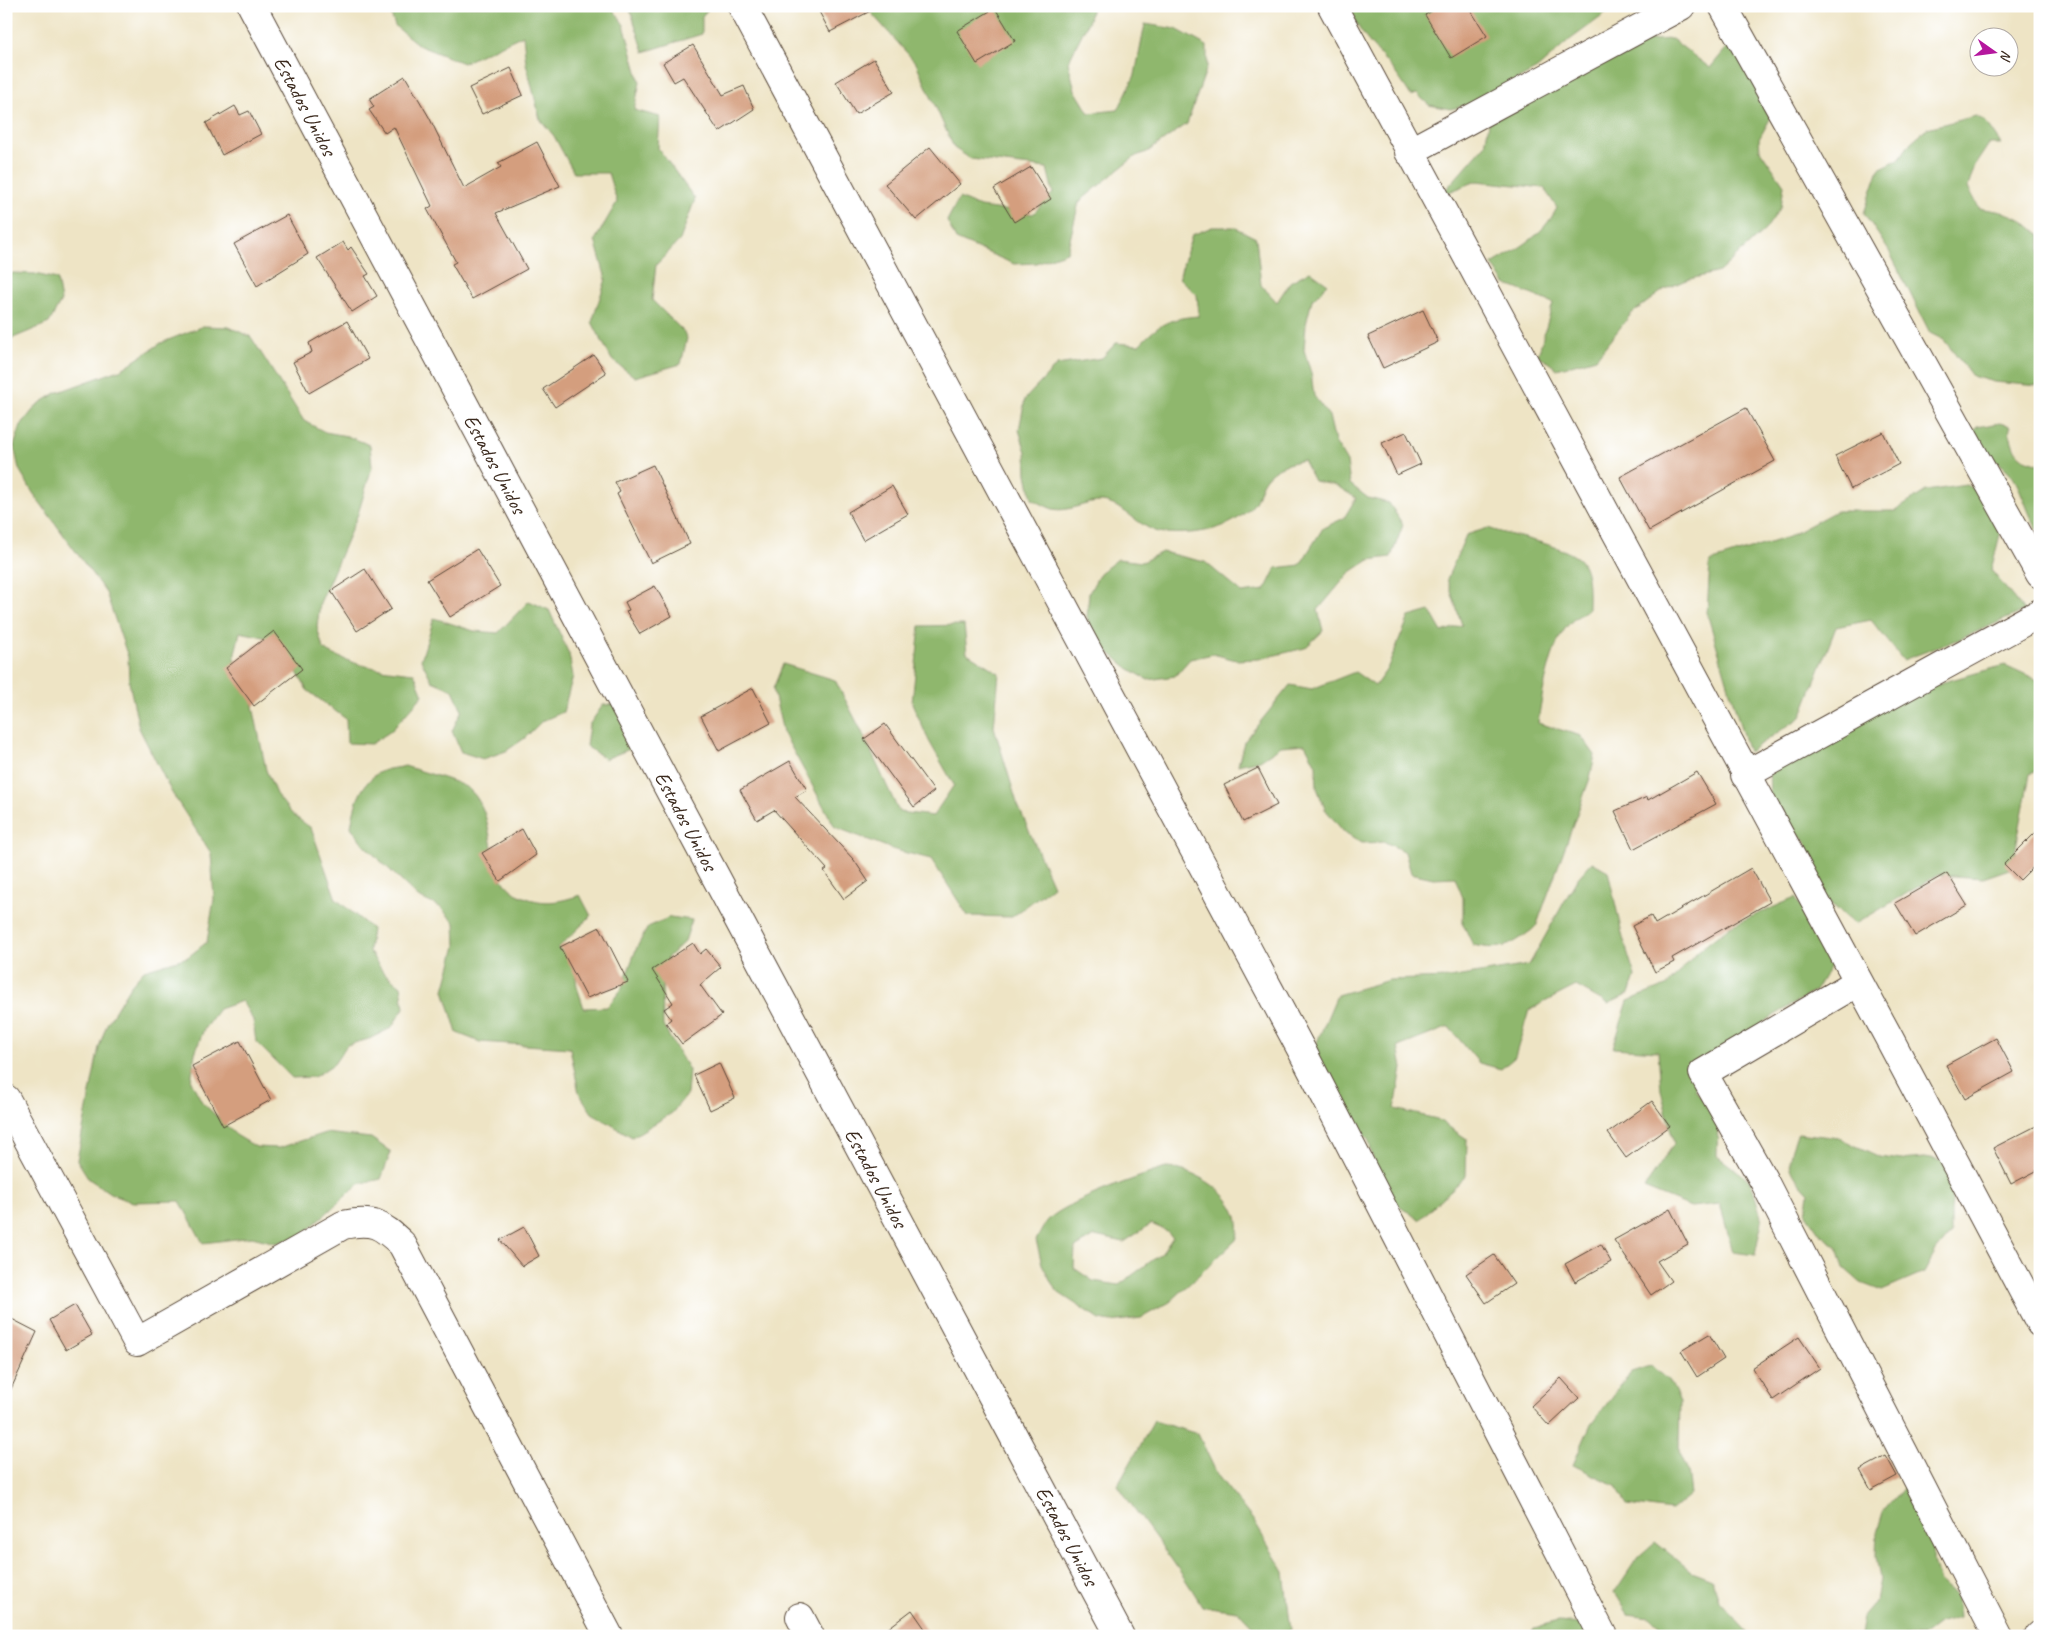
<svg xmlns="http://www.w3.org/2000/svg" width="2046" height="1642" font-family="Caveat,sans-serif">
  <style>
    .forest { fill: #8fb76d; stroke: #657046; fill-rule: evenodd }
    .building { fill: #d49e7e }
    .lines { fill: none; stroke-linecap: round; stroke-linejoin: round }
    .minor-casing { stroke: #564637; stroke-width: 30 }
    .minor { stroke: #fff; stroke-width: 28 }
    .labels { text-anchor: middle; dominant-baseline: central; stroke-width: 4; stroke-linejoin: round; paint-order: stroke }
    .street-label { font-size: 21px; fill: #3b2a1e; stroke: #fff }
  </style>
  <rect width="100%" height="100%" fill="#fff"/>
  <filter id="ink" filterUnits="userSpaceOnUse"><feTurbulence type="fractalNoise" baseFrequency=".02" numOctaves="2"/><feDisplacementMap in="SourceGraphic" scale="10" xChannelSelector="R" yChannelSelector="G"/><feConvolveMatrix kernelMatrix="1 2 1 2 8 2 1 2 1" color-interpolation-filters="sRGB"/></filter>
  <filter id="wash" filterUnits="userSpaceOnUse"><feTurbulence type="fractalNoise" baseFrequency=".0096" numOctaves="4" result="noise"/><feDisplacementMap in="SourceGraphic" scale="20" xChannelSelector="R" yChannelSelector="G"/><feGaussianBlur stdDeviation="1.12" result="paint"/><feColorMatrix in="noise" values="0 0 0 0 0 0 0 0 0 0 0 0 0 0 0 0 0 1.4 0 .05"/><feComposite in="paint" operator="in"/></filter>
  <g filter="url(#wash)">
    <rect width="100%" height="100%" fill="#eee4c5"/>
    <path class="forest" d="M 388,6 L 611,6 L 624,25 L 640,82 L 634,110 L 660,117 L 658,148 L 695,199 L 680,240 L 656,265 L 652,300 L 683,331 L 687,338 L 681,364 L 635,377 L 612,360 L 592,322 L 606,279 L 595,240 L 617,202 L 608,173 L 574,173 L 554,136 L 540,119 L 526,63 L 523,35 L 463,63 L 420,46 L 395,26 Z
      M 629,6 L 711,6 L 702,16 L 702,34 L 644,52 Z
      M 1092,6 L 1089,20 L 1068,62 L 1075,90 L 1089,113 L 1118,110 L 1135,75 L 1145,24 L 1176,29 L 1207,46 L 1207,67 L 1187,124 L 1147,152 L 1136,156 L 1119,169 L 1079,202 L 1067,252 L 1036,263 L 1014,264 L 956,239 L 947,221 L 959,198 L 980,207 L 1033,214 L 1053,193 L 1047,168 L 971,159 L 954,148 L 916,63 L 865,6 Z
      M 1350,6 L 1616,6 L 1571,39 L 1537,69 L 1474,103 L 1451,109 L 1429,105 L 1417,94 L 1411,96 C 1404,85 1397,74 1388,64 C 1372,45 1356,31 1350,6 Z
      M 1745,26 L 1768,94 L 1770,119 L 1759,139 L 1760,150 L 1784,185 L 1781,207 L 1765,230 L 1719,272 L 1686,280 L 1665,289 L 1631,314 L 1596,358 L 1557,369 L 1538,355 L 1553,303 L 1505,284 L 1492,264 C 1520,247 1541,238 1557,208 L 1544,188 L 1477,181 L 1441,195 L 1485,145 L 1489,123 L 1621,42 L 1672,39 L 1710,68 Z
      M 1976,116 L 1985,121 L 2001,144 L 1989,144 L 1975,165 L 1968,187 L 1979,208 C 2009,213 2016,213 2040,235 L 2038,386 L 1994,382 L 1972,376 L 1944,340 L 1930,333 L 1889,251 L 1864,213 L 1879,169 L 1899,159 L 1911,142 L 1927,128 Z
      M 1212,227 L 1234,227 L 1256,238 L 1261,285 L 1277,302 L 1290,282 L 1310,271 L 1328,284 L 1312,300 L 1306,324 L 1304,350 L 1311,373 L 1314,396 L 1329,416 L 1335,442 L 1347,462 L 1350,484 L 1368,498 L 1389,503 L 1403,525 L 1391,557 L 1369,560 L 1349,573 L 1318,610 L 1323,631 L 1305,648 L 1259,659 L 1236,660 L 1213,654 L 1190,659 L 1175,676 L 1148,680 L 1128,668 L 1093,639 L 1087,617 L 1089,593 L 1100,573 L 1118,559 L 1142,562 L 1162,552 L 1205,562 L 1242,593 L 1265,590 L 1276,568 L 1300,565 L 1323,528 L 1344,518 L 1356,498 L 1337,486 L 1314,481 L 1303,460 C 1287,464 1271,467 1262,484 C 1259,490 1258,499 1253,505 C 1232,530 1197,535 1166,533 C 1141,532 1127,505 1102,502 C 1086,501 1068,513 1053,509 C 1046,507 1039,502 1032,499 L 1027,474 L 1026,452 L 1019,430 L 1025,399 L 1057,365 L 1102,358 L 1116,343 L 1139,345 C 1159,324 1169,318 1199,316 L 1197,295 L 1179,278 L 1192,235 Z
      M 13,273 L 35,274 L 57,279 L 61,301 L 49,323 L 6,341 L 6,276 Z
      M 203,326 L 229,327 L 251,337 L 304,421 L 325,432 L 347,436 L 370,445 L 372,467 L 358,514 L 320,603 L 317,627 L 323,649 C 355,667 378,669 414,673 L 423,695 L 391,731 L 371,744 L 347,743 L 346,719 L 307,690 L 283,647 L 264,637 L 240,632 L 234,658 L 240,681 L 252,701 L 266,770 L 276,794 L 293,815 L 311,828 L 336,899 L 372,929 L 369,951 L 383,972 L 401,986 L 404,1008 L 391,1028 L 369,1039 L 347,1045 L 334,1064 L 314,1077 L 292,1078 L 256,1042 L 253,1020 L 242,1001 L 219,1009 L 204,1029 L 195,1053 L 191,1081 L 202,1102 L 236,1135 L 256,1147 L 279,1148 L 325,1133 L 371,1138 L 391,1152 L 381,1179 L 359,1184 L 301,1236 L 276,1243 L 252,1237 L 203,1243 L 180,1201 L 133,1202 L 110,1193 L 89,1179 L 77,1160 L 99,1047 L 107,1024 L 130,986 L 144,970 L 188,957 L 207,942 L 214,899 L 211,853 L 172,793 L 139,728 L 129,682 L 128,657 L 106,593 L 33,493 L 19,469 L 14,446 L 21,425 L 37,405 L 56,393 L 122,369 L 161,343 Z
      M 2000,423 L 2011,426 C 2008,431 2010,433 2011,438 C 2016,458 2022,458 2040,464 L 2040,533 C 2027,515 2024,494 2013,477 C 2002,460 1980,455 1970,437 L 1977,427 Z
      M 1966,485 L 2008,503 L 1991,570 L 2024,611 L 1960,639 L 1903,660 L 1871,620 L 1836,627 L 1801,717 L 1748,752 L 1707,613 L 1710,562 L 1788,537 L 1836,511 L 1895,511 L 1926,491 Z
      M 1488,528 C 1512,537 1563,544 1580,560 C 1590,572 1588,595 1588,609 C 1582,614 1574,618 1569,624 C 1551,642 1541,698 1538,723 L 1581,736 L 1595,755 L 1590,778 L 1536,927 C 1511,945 1505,952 1473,945 L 1463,924 L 1463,898 L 1455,877 L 1433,878 L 1411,873 L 1405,852 L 1385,842 L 1362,843 L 1343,831 L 1325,809 L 1317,788 L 1316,765 L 1305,744 L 1281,746 L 1260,760 L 1238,765 L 1244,742 L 1290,685 L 1312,689 L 1355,672 L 1375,686 L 1387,669 L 1409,617 L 1430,611 L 1442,632 L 1462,625 L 1447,579 L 1466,535 Z
      M 529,601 L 549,610 L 569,654 L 573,676 L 563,712 L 542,721 L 525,738 L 506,751 L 483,759 L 461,752 L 452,731 L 462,710 L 453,690 L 432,681 L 421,660 L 434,618 L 474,631 L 498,633 Z
      M 964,625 L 967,653 L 999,673 L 994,727 L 1017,803 L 1053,886 L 1012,917 L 968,916 L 931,859 L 895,850 L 835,827 L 783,732 L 773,689 L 783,664 L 835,680 L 861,730 L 899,812 L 933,816 L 954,785 L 929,741 L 912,703 L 920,626 Z
      M 2005,665 L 2040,681 L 2040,770 L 2030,774 L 2012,868 L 1983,878 L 1938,875 L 1855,924 L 1823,897 L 1806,842 L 1770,810 L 1769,757 L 1915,690 Z
      M 626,704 L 634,725 L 630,749 L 605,759 L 586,746 L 589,725 L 603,705 Z
      M 405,766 C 419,771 462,782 470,790 C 501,818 480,881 524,897 C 544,905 560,902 580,895 L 591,916 L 558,948 L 574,963 L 577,987 L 584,1008 L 607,1007 L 621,990 L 637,947 L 648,927 L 670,917 L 692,920 L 685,941 L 668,957 L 662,981 L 663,1026 L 689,1070 L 687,1094 L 672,1113 L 632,1137 L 592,1113 L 579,1093 L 570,1048 L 480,1042 L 457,1033 L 444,990 L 456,946 L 455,923 L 440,907 L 418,897 L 364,845 L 351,827 C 354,806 361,781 382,771 C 389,768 399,768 405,766 Z
      M 1592,862 L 1608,871 L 1623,938 L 1635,976 L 1629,994 L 1608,1004 L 1576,986 L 1529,1010 L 1515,1057 L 1501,1069 L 1479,1063 L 1449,1027 L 1398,1047 L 1402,1068 L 1395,1109 L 1437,1119 L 1467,1139 L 1466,1176 L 1419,1220 L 1380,1191 L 1369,1141 L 1315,1074 L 1312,1054 L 1337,995 L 1389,980 L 1449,978 L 1529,965 L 1577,879 Z
      M 1795,898 L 1837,954 L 1815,991 L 1765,1021 L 1695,1089 L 1718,1120 L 1717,1156 L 1751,1181 L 1762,1221 L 1755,1255 L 1733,1252 L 1720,1204 L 1691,1207 L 1644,1188 L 1674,1144 L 1661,1090 L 1658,1051 L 1613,1048 L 1628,1001 L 1668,985 L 1697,952 L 1730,926 Z
      M 1798,1133 L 1839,1138 L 1880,1157 L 1901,1160 L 1925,1158 L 1947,1162 L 1954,1186 L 1951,1209 L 1951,1233 L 1936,1251 L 1924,1273 L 1882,1291 L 1861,1283 L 1844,1268 L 1838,1247 L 1820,1234 L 1806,1214 L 1809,1193 C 1787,1170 1785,1162 1798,1133 Z
      M 1166,1168 C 1199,1169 1250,1202 1236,1240 L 1170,1302 L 1141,1318 L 1111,1322 L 1100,1320 L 1056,1291 L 1042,1264 L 1036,1240 C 1040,1234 1043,1226 1048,1220 C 1065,1202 1140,1176 1166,1168 ZM 1151,1224 L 1163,1229 L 1173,1237 L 1162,1253 L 1119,1285 L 1093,1281 L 1074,1268 L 1075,1248 L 1095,1236 L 1124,1242 Z
      M 1651,1366 L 1669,1380 L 1680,1401 L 1679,1451 L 1688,1471 L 1691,1494 L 1671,1511 L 1627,1505 L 1615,1485 L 1573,1465 L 1590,1426 L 1631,1372 Z
      M 1154,1421 L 1198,1434 L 1218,1476 L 1253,1520 L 1284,1572 L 1291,1630 L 1277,1636 L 1262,1636 L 1238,1611 L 1202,1606 C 1177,1563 1145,1526 1118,1485 Z
      M 1912,1478 L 1934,1514 L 1933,1561 L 1939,1583 L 1957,1596 L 1959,1618 L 1938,1624 L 1922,1636 L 1859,1636 L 1862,1617 L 1876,1601 L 1880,1579 L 1876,1555 L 1877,1532 L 1883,1512 Z
      M 1655,1542 L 1691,1571 L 1712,1579 L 1718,1601 L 1750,1636 L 1666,1636 L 1667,1633 L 1650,1617 L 1627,1614 L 1614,1593 L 1638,1557 Z
      M 1559,1622 L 1581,1624 L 1588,1636 L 1530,1636 L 1535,1628 Z"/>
    <g id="blocks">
      <path class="building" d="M 816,6 L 880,6 L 830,32 Z
        M 1440,6 L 1468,6 L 1487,36 L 1451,58 L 1425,15 Z
        M 995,8 L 1015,41 L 977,64 L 957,31 Z
        M 693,45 L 723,95 L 744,86 L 754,109 L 719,132 L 683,77 L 674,82 L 663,63 Z
        M 874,59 L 894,92 L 856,114 L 836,82 Z
        M 511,68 L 523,95 L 482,114 L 469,88 Z
        M 405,76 L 429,117 L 464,188 L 501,167 L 498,163 L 537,142 L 560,186 L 496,213 L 527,269 L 472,299 L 452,264 L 456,262 L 427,209 L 432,206 L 394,127 L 385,133 L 369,110 L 374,107 L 369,99 Z
        M 235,106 L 240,115 L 249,111 L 261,134 L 222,155 L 206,123 Z
        M 930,147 L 960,184 L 916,220 L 885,184 Z
        M 1031,167 L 1051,199 L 1014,222 L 994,189 Z
        M 287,215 L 308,254 L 257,286 L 234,244 Z
        M 343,242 L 348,250 L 351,247 L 369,274 L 365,276 L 377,296 L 352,312 L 317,258 Z
        M 1423,310 L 1438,342 L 1383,368 L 1368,336 Z
        M 347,321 L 368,359 L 309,393 L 293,362 L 312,352 L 309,343 Z
        M 594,355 L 606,373 L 555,407 L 543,389 Z
        M 1746,408 L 1775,461 L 1649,531 L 1620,477 Z
        M 1406,432 L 1421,464 L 1397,475 L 1382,443 Z
        M 1883,432 L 1899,464 L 1851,489 L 1835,456 Z
        M 653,465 L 690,544 L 651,563 L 617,494 L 620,492 L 615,482 Z
        M 892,486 L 908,514 L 863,540 L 848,512 Z
        M 477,549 L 500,586 L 450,617 L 427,580 Z
        M 365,569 L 391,609 L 357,631 L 331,591 Z
        M 655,586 L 672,616 L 640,634 L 626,611 L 629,610 L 625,602 Z
        M 274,631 L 302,669 L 254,706 L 226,668 Z
        M 753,688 L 771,723 L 719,751 L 701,716 Z
        M 885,724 L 934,791 L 914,807 L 864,739 Z
        M 790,761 L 807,790 L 795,797 L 854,860 L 868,881 L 844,899 L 824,871 L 827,869 L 774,810 L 757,820 L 740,790 Z
        M 1258,768 L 1277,805 L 1243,822 L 1224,785 Z
        M 1697,772 L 1716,804 L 1633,849 L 1615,811 L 1647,797 L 1648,800 Z
        M 2040,828 L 2040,860 L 2020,880 L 2004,864 Z
        M 522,829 L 536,855 L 500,881 L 482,853 Z
        M 1751,868 L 1770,902 L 1672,958 L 1674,962 L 1655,972 L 1632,926 L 1651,916 L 1655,924 Z
        M 1947,873 L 1967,905 L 1915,936 L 1895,903 Z
        M 600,927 L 628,982 L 587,998 L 560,947 Z
        M 693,943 L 700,954 L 706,949 L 721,967 L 700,985 L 722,1015 L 682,1044 L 666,1023 L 671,1019 L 664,1009 L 673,1003 L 652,970 Z
        M 1996,1038 L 2014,1072 L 1965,1099 L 1946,1065 Z
        M 240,1041 L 271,1100 L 223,1126 L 192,1066 Z
        M 719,1063 L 735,1098 L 710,1110 L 694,1075 Z
        M 1652,1101 L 1670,1126 L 1626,1158 L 1608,1133 Z
        M 2040,1124 L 2040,1169 L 2011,1184 L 1993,1148 Z
        M 1670,1209 L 1688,1244 L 1657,1261 L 1671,1281 L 1651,1295 L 1614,1240 Z
        M 524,1227 L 539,1256 L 522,1266 L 500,1240 Z
        M 1601,1244 L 1611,1262 L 1575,1282 L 1565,1264 Z
        M 1494,1255 L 1514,1284 L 1486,1303 L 1466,1274 Z
        M 75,1305 L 92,1335 L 66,1350 L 49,1320 Z
        M 6,1316 L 37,1332 L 6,1400 Z
        M 1709,1334 L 1724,1359 L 1697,1377 L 1681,1351 Z
        M 1799,1337 L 1820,1368 L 1773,1400 L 1752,1368 Z
        M 1561,1378 L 1579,1398 L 1549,1426 L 1531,1406 Z
        M 1886,1456 L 1897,1476 L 1871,1490 L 1860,1470 Z
        M 912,1610 L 930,1636 L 878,1636 Z"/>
    </g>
  </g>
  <g filter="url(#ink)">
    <use href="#blocks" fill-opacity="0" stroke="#564637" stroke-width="1"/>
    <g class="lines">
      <g class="minor-casing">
        <path id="minor" d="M 252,6 L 1120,1636
          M 742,6 L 1302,1051 L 1603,1636
          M 1332,6 L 1888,1036 L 2040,1323
          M 1723,6 L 2040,574
          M 1409,152 L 1681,6
          M 1745,775 L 2040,613
          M 1858,982 L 1703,1073 L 1764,1181 L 1998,1636
          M 6,1099 L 137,1342 L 343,1225 C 373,1219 381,1224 402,1244 L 609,1636
          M 800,1617 L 810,1636
          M 2039,1636 L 2040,1635"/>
      </g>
      <use href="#minor" class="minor"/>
    </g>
  </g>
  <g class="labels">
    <g class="street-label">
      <text transform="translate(305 106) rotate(62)">Estados Unidos</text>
      <text transform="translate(495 464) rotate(62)">Estados Unidos</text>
      <text transform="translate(686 821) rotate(62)">Estados Unidos</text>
      <text transform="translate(876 1178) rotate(62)">Estados Unidos</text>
      <text transform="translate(1067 1536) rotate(62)">Estados Unidos</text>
    </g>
  </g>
  <rect width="2046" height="1642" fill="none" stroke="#fff" stroke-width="25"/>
  <g transform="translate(1994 52) rotate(104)"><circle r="24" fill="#ffffff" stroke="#b1aaa5"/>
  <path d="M0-4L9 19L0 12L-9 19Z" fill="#b5179e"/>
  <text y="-8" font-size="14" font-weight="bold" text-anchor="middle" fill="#3b2a1e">N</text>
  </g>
</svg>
